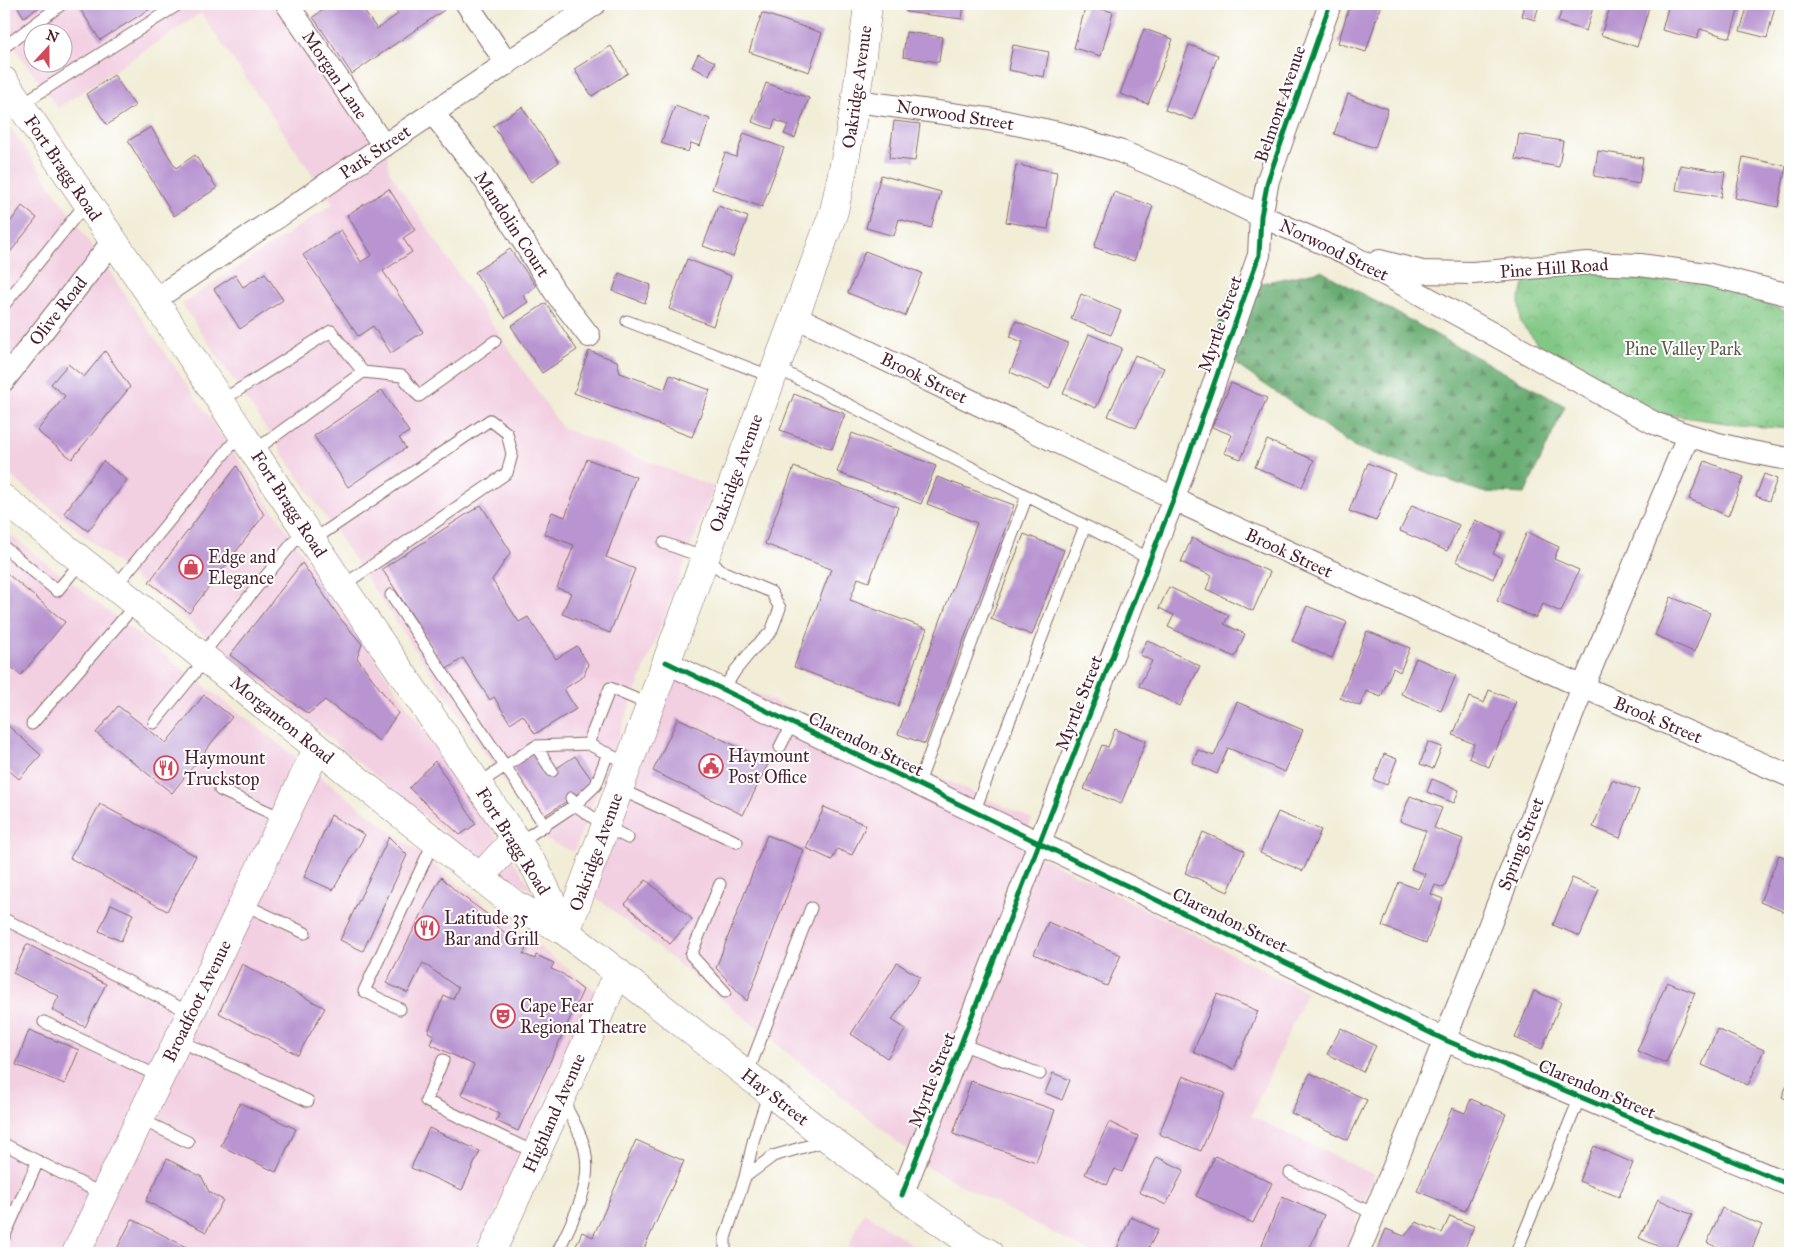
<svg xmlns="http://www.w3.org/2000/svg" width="1794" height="1257" font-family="'IM FELL Great Primer',serif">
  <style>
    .built { fill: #f2cfe1; fill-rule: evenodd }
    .forest { fill: url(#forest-firs); stroke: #59664e }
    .park { fill: url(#park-crowns); stroke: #667458 }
    .building { fill: #b894d0 }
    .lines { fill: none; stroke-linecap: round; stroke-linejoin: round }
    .service-casing { stroke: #846767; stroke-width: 13 }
    .minor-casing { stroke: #846767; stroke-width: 24 }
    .tertiary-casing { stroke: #846767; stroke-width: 29 }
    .secondary-casing { stroke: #846767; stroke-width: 29 }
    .primary-casing { stroke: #846767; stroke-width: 29 }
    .service { stroke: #fff; stroke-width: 11 }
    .minor { stroke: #fff; stroke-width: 22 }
    .tertiary { stroke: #fff; stroke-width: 28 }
    .secondary { stroke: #fff; stroke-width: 28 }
    .primary { stroke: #fff; stroke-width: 28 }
    .cycleway-casing { stroke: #fff; stroke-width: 8 }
    .cycleway { stroke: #00873e; stroke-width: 5 }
    .labels { text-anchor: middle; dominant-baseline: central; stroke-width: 4; stroke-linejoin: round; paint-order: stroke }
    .street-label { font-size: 18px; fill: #4a1f2b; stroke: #fff }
    .park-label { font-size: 18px; fill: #5d5a4a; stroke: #fff }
    .poi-label { font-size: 18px; fill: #4a1f2b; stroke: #fff; text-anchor: start }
  </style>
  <defs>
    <pattern id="forest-firs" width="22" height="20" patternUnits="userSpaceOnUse" patternTransform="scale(1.25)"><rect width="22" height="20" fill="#68ac72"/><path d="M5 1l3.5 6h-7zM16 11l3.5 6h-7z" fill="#588b5e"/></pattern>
    <pattern id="park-crowns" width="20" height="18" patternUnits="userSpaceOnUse" patternTransform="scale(1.25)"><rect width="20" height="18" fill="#81c884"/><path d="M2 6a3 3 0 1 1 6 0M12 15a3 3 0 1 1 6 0" fill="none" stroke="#71ab72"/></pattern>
  </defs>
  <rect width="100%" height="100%" fill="#fff"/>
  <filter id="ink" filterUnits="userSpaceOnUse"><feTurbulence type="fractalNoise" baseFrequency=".02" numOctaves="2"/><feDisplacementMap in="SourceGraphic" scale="10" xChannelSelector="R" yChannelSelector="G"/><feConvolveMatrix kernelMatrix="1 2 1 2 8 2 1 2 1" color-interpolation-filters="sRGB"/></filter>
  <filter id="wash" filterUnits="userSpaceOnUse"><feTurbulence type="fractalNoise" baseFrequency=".0096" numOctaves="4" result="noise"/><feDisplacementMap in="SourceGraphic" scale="20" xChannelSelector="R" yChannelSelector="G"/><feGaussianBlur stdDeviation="1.12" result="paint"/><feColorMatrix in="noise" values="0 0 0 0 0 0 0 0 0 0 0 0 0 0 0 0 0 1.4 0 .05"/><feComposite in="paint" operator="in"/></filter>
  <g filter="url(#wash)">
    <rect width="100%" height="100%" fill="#f1edd7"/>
    <path class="built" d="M 4,4 L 304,4 L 383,122 L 389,171 L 562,428 L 714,487 L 574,852 L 542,838 L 182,304 L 333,204 L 201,13 L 58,108 L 4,33 ZM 32,32 L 62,32 L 62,62 L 32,62 Z
      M 4,118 L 534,891 L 484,865 L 4,470 Z
      M 4,530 L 595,990 L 477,1253 L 4,1253 Z
      M 681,659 L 1032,819 L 1022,847 L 1307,992 L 1251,1116 L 1374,1175 L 1344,1253 L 1091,1253 L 931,1169 L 591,893 Z
      M 864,1212 L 924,1253 L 846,1253 Z"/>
    <path class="forest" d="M 1321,271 L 1565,406 L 1525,494 L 1482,492 L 1355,447 L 1241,368 L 1213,341 L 1231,289 Z"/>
    <path class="park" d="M 1624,272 L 1727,288 L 1790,313 L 1790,429 L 1740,425 L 1662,414 L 1545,353 L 1520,322 L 1519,299 L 1525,282 L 1539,274 Z"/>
    <g id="blocks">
      <path class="building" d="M 16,4 L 44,4 L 24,17 Z
        M 77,4 L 158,4 L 100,40 Z
        M 332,4 L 359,4 L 377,29 L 398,14 L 391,4 L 440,4 L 444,10 L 352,74 L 313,17 Z
        M 907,4 L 964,4 L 962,19 L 906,12 Z
        M 1350,4 L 1381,4 L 1366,52 L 1338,43 Z
        M 1462,4 L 1480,4 L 1479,9 Z
        M 1525,4 L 1539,4 L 1535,20 L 1522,16 Z
        M 1563,4 L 1594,4 L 1586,31 L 1558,22 Z
        M 1611,4 L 1650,4 L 1637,47 L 1601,35 Z
        M 1669,4 L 1740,4 L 1730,38 L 1700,29 L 1697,39 L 1662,30 Z
        M 1748,4 L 1766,4 L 1775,6 L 1767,38 L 1740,31 Z
        M 1086,5 L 1113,12 L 1101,56 L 1074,48 Z
        M 762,13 L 822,33 L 809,72 L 749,52 Z
        M 1144,29 L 1173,39 L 1148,104 L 1120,94 Z
        M 906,32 L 942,37 L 939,62 L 903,57 Z
        M 1013,45 L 1049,52 L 1044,77 L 1008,70 Z
        M 1189,45 L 1218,55 L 1193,120 L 1165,110 Z
        M 611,46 L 628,73 L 592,96 L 574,69 Z
        M 698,54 L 715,62 L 709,75 L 692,67 Z
        M 114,75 L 135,106 L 107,125 L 86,94 Z
        M 766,83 L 809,98 L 795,138 L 784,134 L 788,125 L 775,120 L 772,129 L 752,122 Z
        M 1348,94 L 1388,109 L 1375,148 L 1334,134 Z
        M 675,106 L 710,119 L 700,146 L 691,143 L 688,152 L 661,143 Z
        M 522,107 L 559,162 L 531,182 L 493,126 Z
        M 894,121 L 920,124 L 915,161 L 889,158 Z
        M 151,127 L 176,168 L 195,155 L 217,188 L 174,216 L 128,141 Z
        M 744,133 L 784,148 L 762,207 L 712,189 L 725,153 L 736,157 Z
        M 1519,134 L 1563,141 L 1559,167 L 1515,159 Z
        M 1598,151 L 1643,158 L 1639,184 L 1594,176 Z
        M 1743,157 L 1786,166 L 1778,207 L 1735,198 Z
        M 1016,165 L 1057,172 L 1048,229 L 1006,222 Z
        M 1680,165 L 1725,172 L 1721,197 L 1676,190 Z
        M 881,175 L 941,192 L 931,228 L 899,219 L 894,236 L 866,228 Z
        M 389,189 L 415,230 L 403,238 L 412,252 L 383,271 L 423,332 L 391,353 L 373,326 L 358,336 L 303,255 L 341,230 L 361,262 L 372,255 L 347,215 Z
        M 1114,192 L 1153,206 L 1134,261 L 1094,247 Z
        M 22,206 L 37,218 L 4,260 L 4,215 L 11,221 Z
        M 718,206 L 748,217 L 733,257 L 703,246 Z
        M 510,249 L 536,286 L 523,295 L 528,302 L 505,318 L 475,272 Z
        M 865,251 L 922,273 L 905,316 L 848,293 Z
        M 687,259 L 731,276 L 713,326 L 669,309 Z
        M 265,273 L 283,300 L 240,329 L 214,289 L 235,275 L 243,287 Z
        M 619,273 L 651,285 L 645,303 L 613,291 Z
        M 1081,294 L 1121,311 L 1111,335 L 1071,319 Z
        M 546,303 L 577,350 L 542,373 L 511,326 Z
        M 1016,321 L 1068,343 L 1049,389 L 1010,372 L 1023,342 L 1010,337 Z
        M 1089,334 L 1122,348 L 1096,408 L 1063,394 Z
        M 105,351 L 130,387 L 72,459 L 37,431 L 65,396 L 51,384 L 68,364 L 84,377 Z
        M 589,351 L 617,361 L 620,373 L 665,389 L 670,375 L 710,390 L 692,437 L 574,393 Z
        M 1135,355 L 1164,368 L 1136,428 L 1108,416 Z
        M 1231,383 L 1267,398 L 1241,459 L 1224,453 L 1232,435 L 1212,427 Z
        M 382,390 L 409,432 L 399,438 L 406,448 L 348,487 L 314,436 Z
        M 794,394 L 845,414 L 832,449 L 780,430 Z
        M 852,433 L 936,466 L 921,504 L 837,472 Z
        M 1267,440 L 1314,460 L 1302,487 L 1255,467 Z
        M 587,459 L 636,477 L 606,557 L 635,569 L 610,633 L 562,614 L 571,593 L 557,588 L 574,545 L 544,534 L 552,512 L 565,517 Z
        M 103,461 L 127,480 L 88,531 L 64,513 Z
        M 1705,461 L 1744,477 L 1728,516 L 1689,499 Z
        M 1368,463 L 1395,474 L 1376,521 L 1349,511 Z
        M 237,466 L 264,515 L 189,613 L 149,582 Z
        M 794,467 L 898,507 L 869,582 L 858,578 L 850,600 L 927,629 L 898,706 L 794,667 L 831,569 L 765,544 Z
        M 1764,474 L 1777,479 L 1769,501 L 1756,496 Z
        M 937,477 L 1014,505 L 925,744 L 898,734 L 977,523 L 927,504 Z
        M 481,505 L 511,552 L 492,580 L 519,622 L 528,617 L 556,659 L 577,646 L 588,664 L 584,676 L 564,689 L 576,709 L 535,734 L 523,715 L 510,723 L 494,697 L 490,700 L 463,658 L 447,669 L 382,569 Z
        M 1412,505 L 1459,525 L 1447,551 L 1400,531 Z
        M 1475,520 L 1503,533 L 1493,554 L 1502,558 L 1493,579 L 1456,561 Z
        M 1527,532 L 1559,547 L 1554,559 L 1579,570 L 1561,612 L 1543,604 L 1536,618 L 1497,601 Z
        M 1024,534 L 1064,550 L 1032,635 L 991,619 Z
        M 1192,538 L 1270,572 L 1253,611 L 1206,589 L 1212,576 L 1181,562 Z
        M 302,563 L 340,618 L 362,644 L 357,658 L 398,713 L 379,741 L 325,700 L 308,714 L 230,655 Z
        M 4,571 L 65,622 L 21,675 L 4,661 Z
        M 1169,587 L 1229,615 L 1224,624 L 1245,634 L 1235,657 L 1168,627 L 1174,615 L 1159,608 Z
        M 1671,597 L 1710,613 L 1694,652 L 1655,635 Z
        M 1307,606 L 1347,622 L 1332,658 L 1292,641 Z
        M 1367,631 L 1410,648 L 1400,672 L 1393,668 L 1381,697 L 1366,691 L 1360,706 L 1340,698 Z
        M 1147,640 L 1200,666 L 1180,706 L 1139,686 L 1152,661 L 1140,655 Z
        M 1416,658 L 1456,675 L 1441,711 L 1401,694 Z
        M 1489,690 L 1516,701 L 1489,767 L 1469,758 L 1474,744 L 1453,735 L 1469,697 L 1484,703 Z
        M 204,695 L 232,717 L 172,793 L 96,733 L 118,706 L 166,743 Z
        M 1237,702 L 1303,730 L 1285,772 L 1228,748 L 1217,774 L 1192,763 L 1198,750 L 1214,756 Z
        M 678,718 L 769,762 L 743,815 L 653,771 Z
        M 4,722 L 41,755 L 19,779 L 5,767 L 4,769 Z
        M 1115,729 L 1146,741 L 1121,804 L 1084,789 L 1102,745 L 1108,747 Z
        M 1428,742 L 1442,747 L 1433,769 L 1420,764 Z
        M 536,751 L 551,772 L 575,756 L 594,783 L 544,816 L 512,767 Z
        M 1384,754 L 1397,759 L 1387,785 L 1374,780 Z
        M 435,761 L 476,824 L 460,835 L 409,788 Z
        M 1432,779 L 1459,790 L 1454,803 L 1427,792 Z
        M 1612,780 L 1639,790 L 1620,838 L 1593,827 Z
        M 1410,796 L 1442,808 L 1434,828 L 1463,839 L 1444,888 L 1435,885 L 1431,894 L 1443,899 L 1426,943 L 1382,926 L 1399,882 L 1418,889 L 1425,874 L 1411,869 L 1426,831 L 1400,821 Z
        M 100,804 L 196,856 L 167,911 L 70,858 Z
        M 824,807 L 866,825 L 852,855 L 837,849 L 832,860 L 806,848 Z
        M 1278,812 L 1321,830 L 1303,871 L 1260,853 Z
        M 331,815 L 365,835 L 333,890 L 304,877 Z
        M 1203,832 L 1245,851 L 1228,892 L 1185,873 Z
        M 767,835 L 804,850 L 747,1001 L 716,968 Z
        M 389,837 L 407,855 L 363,951 L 340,940 Z
        M 1779,855 L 1790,859 L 1790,904 L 1787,913 L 1760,902 Z
        M 441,877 L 458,893 L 491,917 L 490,921 L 526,949 L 523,954 L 535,959 L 536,955 L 554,963 L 551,969 L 563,974 L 583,990 L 518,1131 L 496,1121 L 499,1114 L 461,1095 L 474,1065 L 430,1044 L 434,1035 L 428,1032 L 444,996 L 453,999 L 458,988 L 423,963 L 408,993 L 386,983 Z
        M 1572,878 L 1599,889 L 1580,936 L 1553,925 Z
        M 646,880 L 692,919 L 670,944 L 625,904 Z
        M 111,904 L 133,914 L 121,941 L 99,931 Z
        M 1048,922 L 1121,955 L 1107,986 L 1034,954 Z
        M 27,944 L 106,984 L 85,1027 L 52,1010 L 59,996 L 13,973 Z
        M 897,963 L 920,977 L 892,1020 L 906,1029 L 887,1058 L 851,1034 Z
        M 242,964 L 325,1008 L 298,1055 L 219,1013 Z
        M 1667,982 L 1695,993 L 1666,1063 L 1637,1051 Z
        M 1534,991 L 1561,1002 L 1542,1049 L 1515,1038 Z
        M 1217,994 L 1258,1011 L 1234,1069 L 1193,1052 Z
        M 1341,1028 L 1376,1046 L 1363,1072 L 1327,1054 Z
        M 1717,1029 L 1764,1050 L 1748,1085 L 1702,1065 Z
        M 29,1030 L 79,1050 L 65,1084 L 16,1065 Z
        M 1053,1073 L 1070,1080 L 1062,1100 L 1045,1093 Z
        M 1310,1073 L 1367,1100 L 1348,1140 L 1291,1113 Z
        M 1183,1076 L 1225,1093 L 1201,1151 L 1159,1134 Z
        M 1790,1078 L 1790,1101 L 1782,1097 Z
        M 971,1081 L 1055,1110 L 1036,1162 L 953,1134 Z
        M 1471,1099 L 1506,1114 L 1465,1211 L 1417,1191 L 1452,1108 L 1465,1113 Z
        M 240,1103 L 296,1129 L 276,1172 L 221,1146 Z
        M 1109,1122 L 1138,1136 L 1122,1172 L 1115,1169 L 1107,1185 L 1085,1174 Z
        M 429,1128 L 480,1151 L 462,1190 L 411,1168 Z
        M 636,1140 L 684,1161 L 642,1253 L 573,1253 L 582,1232 L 593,1237 Z
        M 1594,1146 L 1633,1163 L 1619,1197 L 1579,1181 Z
        M 1215,1156 L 1272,1183 L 1253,1223 L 1196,1196 Z
        M 1157,1157 L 1184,1170 L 1166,1205 L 1139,1192 Z
        M 167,1159 L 202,1177 L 209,1192 L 223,1200 L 206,1232 L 146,1201 Z
        M 1282,1197 L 1324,1215 L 1308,1252 L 1312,1253 L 1263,1253 L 1259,1252 Z
        M 1658,1199 L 1692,1215 L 1674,1253 L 1639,1238 Z
        M 1722,1208 L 1762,1225 L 1750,1253 L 1732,1253 L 1707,1243 Z
        M 1450,1216 L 1474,1226 L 1463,1253 L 1376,1253 L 1386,1229 L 1404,1236 L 1416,1222 L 1442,1233 Z
        M 1131,1217 L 1158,1230 L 1146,1253 L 1115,1253 Z
        M 132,1219 L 186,1247 L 182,1253 L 115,1253 Z"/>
    </g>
  </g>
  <g filter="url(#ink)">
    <use href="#blocks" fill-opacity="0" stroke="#846767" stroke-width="1"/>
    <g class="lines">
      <g class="service-casing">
        <path id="service" d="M 4,47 L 62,4
          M 20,105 L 179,4
          M 4,305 L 87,202
          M 627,321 L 772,377
          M 775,367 L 1150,559
          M 221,401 L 331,331 L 363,372 L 402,376 L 419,396 L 495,341
          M 254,451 L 363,372
          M 313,540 L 490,420 L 507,433 L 512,454 L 507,473 L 342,586
          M 664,543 L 705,558 L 724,572 L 771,592 L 780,608 L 771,632 L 753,649 L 735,671 L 723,690
          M 4,547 L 57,591 L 82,561
          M 115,587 L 242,432
          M 391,595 L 545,826
          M 201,656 L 304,529
          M 154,723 L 205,660
          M 32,724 L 136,604
          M 588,744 L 610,688 L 650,705
          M 536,746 L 588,744 L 628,764
          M 780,747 L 792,723
          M 478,784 L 536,746 L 552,771
          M 918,785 L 1027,496
          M 619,789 L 737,842
          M 220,790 L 284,819
          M 571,798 L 575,805 L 596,785 L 608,753
          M 974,812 L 1085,526
          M 518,843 L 575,805 L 605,826 L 628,838
          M 720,884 L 691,955 L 725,992
          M 243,904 L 305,933
          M 4,919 L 191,1013
          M 400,1009 L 364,991 L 434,841
          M 44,1022 L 160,1077
          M 178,1040 L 308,1101
          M 961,1044 L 1040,1074
          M 443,1060 L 426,1101 L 536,1153
          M 747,1075 L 811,908
          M 769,1092 L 754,1138 L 745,1177 L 773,1156 L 828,1140
          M 140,1119 L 188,1142
          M 4,1144 L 104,1195
          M 1290,1173 L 1374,1214
          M 4,1237 L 38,1161
          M 557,1253 C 572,1221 593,1186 585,1150 C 583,1136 569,1114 563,1100
          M 725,1253 L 725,1238 L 745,1177
          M 1516,1253 L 1580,1097"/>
      </g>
      <g class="minor-casing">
        <path id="minor" d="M 287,4 L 384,146
          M 467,4 L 507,64
          M 856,101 L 1002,121 L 1063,134 L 1122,152 L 1179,176 L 1261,216 L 1348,254 L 1654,423 C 1698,440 1743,452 1790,459
          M 433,113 L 483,177 L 555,292 L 589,336
          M 1379,261 L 1422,272 L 1473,273 L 1587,263 L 1640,265 L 1706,274 L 1790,295
          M 154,300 L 595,4
          M 794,316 L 1174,498 L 1186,505 L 1583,687 L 1790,776
          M 4,380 L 113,241
          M 666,662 L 1445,1040 L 1790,1185
          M 902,1195 L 1174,498 L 1259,255 L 1261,216 L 1268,180 L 1330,4
          M 1358,1253 L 1410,1128 L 1583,687 L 1688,436"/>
      </g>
      <g class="tertiary-casing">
        <path id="tertiary" d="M 566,932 L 834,211 C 850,142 861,74 868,4
          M 76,1253 L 317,749"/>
      </g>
      <g class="secondary-casing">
        <path id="secondary" d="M 491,1253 L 618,972"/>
      </g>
      <g class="primary-casing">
        <path id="primary" d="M 4,81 L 154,300 L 342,586 L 536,869 L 566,932
          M 4,499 L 514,904 L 566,932 L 829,1139 L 902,1195 L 974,1245 L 989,1253
          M 480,877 L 515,839"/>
      </g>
      <use href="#service" class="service"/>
      <use href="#minor" class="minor"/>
      <use href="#tertiary" class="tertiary"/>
      <use href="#secondary" class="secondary"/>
      <use href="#primary" class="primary"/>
      <g class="cycleway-casing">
        <path id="cycleway" d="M 666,662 L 1445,1040 L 1790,1185
          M 902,1195 L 1174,498 L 1259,255 L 1261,216 L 1268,180 L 1330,4"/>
      </g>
      <use href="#cycleway" class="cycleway"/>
    </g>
  </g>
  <defs>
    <g id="shop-ring" transform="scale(1.25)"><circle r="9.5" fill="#fff" stroke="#d1495b" stroke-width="1.5"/><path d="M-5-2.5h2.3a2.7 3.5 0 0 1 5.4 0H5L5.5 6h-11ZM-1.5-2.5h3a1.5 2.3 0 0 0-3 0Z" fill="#d1495b"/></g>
    <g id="civic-ring" transform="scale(1.25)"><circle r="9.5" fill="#fff" stroke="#d1495b" stroke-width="1.5"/><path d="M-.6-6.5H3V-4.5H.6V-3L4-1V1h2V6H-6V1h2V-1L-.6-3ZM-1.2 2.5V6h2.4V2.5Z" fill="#d1495b"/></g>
    <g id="restaurant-ring" transform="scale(1.25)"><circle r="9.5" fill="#fff" stroke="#d1495b" stroke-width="1.5"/><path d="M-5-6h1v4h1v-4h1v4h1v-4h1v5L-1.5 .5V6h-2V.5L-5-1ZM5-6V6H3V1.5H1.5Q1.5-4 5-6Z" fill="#d1495b"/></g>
    <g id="theatre-ring" transform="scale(1.25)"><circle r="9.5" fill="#fff" stroke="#d1495b" stroke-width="1.5"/><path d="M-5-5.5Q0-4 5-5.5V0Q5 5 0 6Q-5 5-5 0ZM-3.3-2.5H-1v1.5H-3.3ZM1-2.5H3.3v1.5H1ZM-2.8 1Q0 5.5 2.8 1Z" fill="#d1495b"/></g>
  </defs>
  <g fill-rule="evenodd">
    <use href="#shop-ring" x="191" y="567"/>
    <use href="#civic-ring" x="711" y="766"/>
    <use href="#restaurant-ring" x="166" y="768"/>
    <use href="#restaurant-ring" x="427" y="928"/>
    <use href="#theatre-ring" x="503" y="1016"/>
  </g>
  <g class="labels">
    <g class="street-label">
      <text transform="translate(335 75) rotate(56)">Morgan Lane</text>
      <text transform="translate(857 87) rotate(-82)">Oakridge Avenue</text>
      <text transform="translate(1280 104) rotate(-71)">Belmont Avenue</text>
      <text transform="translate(955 115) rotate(9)">Norwood Street</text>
      <text transform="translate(375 152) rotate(-34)">Park Street</text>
      <text transform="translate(63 168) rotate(56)">Fort Bragg Road</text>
      <text transform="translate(512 224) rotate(57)">Mandolin Court</text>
      <text transform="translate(1334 250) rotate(26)">Norwood Street</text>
      <text transform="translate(1554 268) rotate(-4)">Pine Hill Road</text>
      <text transform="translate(58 311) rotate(-52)">Olive Road</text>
      <text transform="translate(1220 324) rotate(-71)">Myrtle Street</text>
      <text transform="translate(924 378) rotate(26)">Brook Street</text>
      <text transform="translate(736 473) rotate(-70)">Oakridge Avenue</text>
      <text transform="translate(289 504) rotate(57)">Fort Bragg Road</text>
      <text transform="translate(1289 553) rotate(25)">Brook Street</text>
      <text transform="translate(1079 703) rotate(-69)">Myrtle Street</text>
      <text transform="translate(282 720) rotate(39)">Morganton Road</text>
      <text transform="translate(1658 720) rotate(23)">Brook Street</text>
      <text transform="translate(866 744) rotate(26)">Clarendon Street</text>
      <text transform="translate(513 841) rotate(58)">Fort Bragg Road</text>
      <text transform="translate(1521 844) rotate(-69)">Spring Street</text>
      <text transform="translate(596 852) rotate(-70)">Oakridge Avenue</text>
      <text transform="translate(1230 920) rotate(26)">Clarendon Street</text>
      <text transform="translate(197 1001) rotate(-64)">Broadfoot Avenue</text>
      <text transform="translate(932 1080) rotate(-69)">Myrtle Street</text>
      <text transform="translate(1597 1089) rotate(23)">Clarendon Street</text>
      <text transform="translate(775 1097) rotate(38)">Hay Street</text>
      <text transform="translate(554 1113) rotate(-66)">Highland Avenue</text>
    </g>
    <g class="park-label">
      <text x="1683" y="349">Pine Valley Park</text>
    </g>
    <g class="poi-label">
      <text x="208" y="557">Edge and<tspan x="208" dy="21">Elegance</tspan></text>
      <text x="728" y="756">Haymount<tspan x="728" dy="21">Post Office</tspan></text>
      <text x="184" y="758">Haymount<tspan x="184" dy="21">Truckstop</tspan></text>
      <text x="444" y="918">Latitude 35<tspan x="444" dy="21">Bar and Grill</tspan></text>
      <text x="520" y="1006">Cape Fear<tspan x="520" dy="21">Regional Theatre</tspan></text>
    </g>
  </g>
  <rect width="1794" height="1257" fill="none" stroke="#fff" stroke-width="20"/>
  <g transform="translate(48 48) rotate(21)"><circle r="24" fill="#ffffff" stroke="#b7a5aa"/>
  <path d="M0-4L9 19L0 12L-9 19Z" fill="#d1495b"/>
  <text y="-8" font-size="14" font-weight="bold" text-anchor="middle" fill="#4a1f2b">N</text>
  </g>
</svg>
